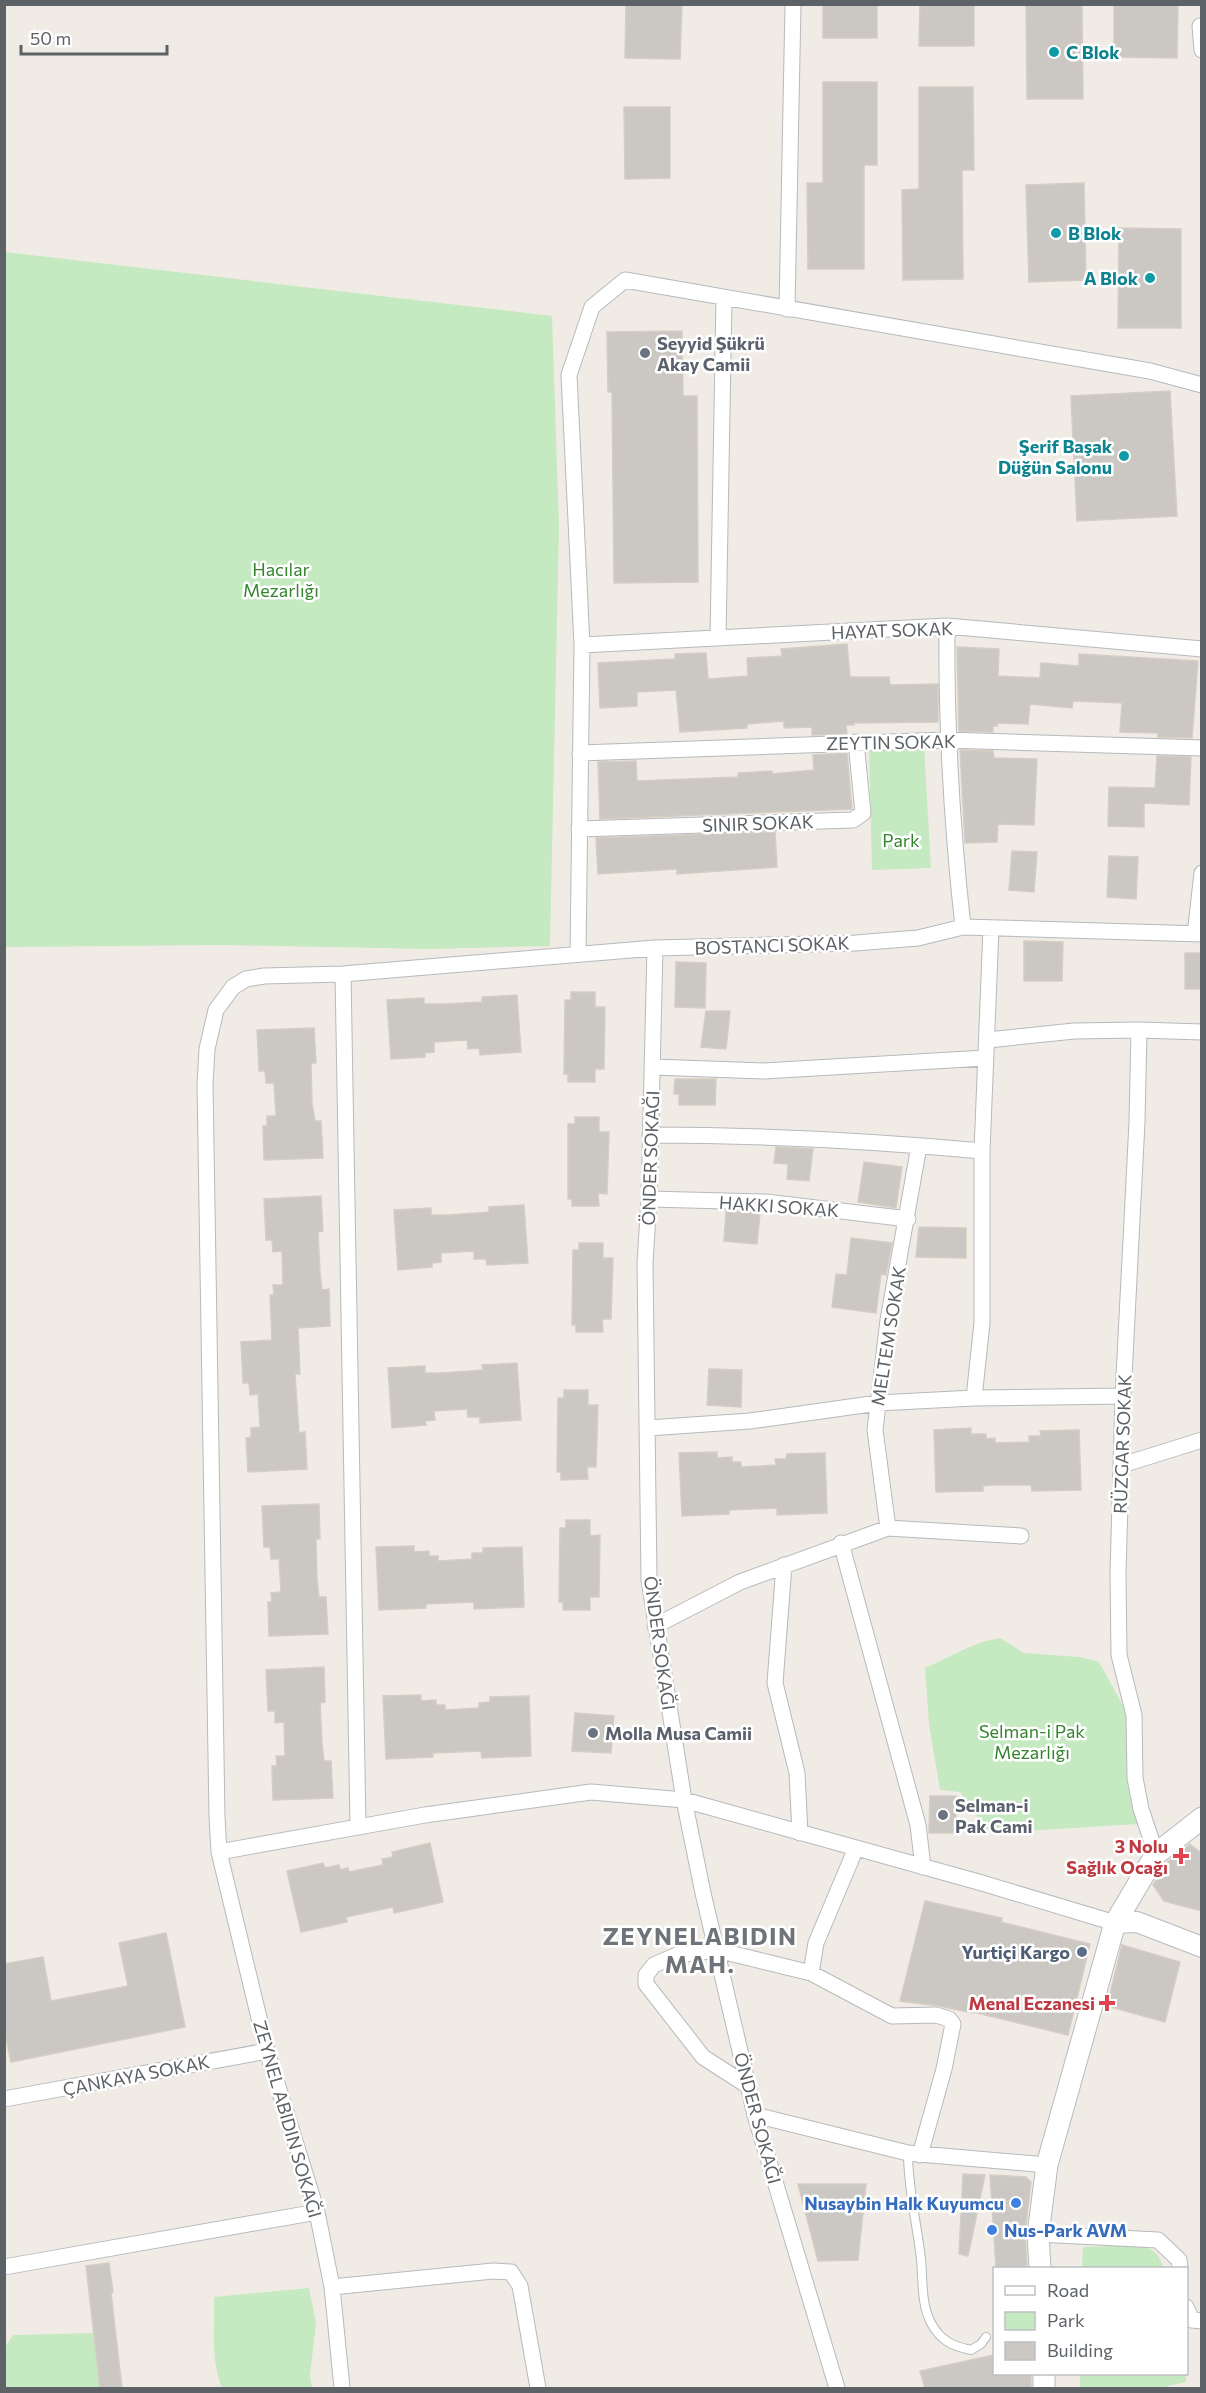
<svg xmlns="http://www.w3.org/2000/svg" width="1206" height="2393" font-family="Commissioner,sans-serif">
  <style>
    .green { fill: #c5e9c0 }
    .building { fill: #cbc7c2; stroke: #d5cdc3; stroke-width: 1.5 }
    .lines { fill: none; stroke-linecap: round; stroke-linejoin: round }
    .service-casing { stroke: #b6b9bd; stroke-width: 10 }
    .minor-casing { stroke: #b6b9bd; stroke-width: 17 }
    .tertiary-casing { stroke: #b6b9bd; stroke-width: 22 }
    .secondary-casing { stroke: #b6bbc0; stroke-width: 23 }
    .service { stroke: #fff; stroke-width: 8 }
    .minor { stroke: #fff; stroke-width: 15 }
    .tertiary { stroke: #fff; stroke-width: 20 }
    .secondary { stroke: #fff; stroke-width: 21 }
    .culture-dot { fill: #0f9aa8; stroke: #fff; stroke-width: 2 }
    .worship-dot { fill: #6b7280; stroke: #fff; stroke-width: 2 }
    .health-dot { fill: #e0444e; stroke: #fff; stroke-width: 2 }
    .service-dot { fill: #5c6f8a; stroke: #fff; stroke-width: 2 }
    .shop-dot { fill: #3f7fe0; stroke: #fff; stroke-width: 2 }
    .labels { text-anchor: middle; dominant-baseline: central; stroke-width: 5; stroke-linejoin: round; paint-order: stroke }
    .culture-label { font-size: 18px; font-weight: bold; fill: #0d838f; stroke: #fff; text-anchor: start }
    .worship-label { font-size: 18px; font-weight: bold; fill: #5b616d; stroke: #fff; text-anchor: start }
    .park-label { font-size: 18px; fill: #35842f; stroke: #fff }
    .street-label { font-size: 18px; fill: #5d6267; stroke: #fff }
    .health-label { font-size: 18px; font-weight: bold; fill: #be3a42; stroke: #fff; text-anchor: end }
    .service-label { font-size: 18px; font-weight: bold; fill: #4e5e75; stroke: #fff; text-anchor: end }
    .shop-label { font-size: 18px; font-weight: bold; fill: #366cbe; stroke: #fff; text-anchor: end }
    .district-label { font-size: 24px; font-weight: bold; letter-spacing: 1.5px; fill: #6e7479; stroke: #fff }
  </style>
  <rect width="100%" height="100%" fill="#f0ece5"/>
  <path class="green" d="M 5,252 L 552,316 L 559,526 L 550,946 L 431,949 L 223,945 L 5,947 Z
    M 924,745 L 931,868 L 872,870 L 869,748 Z
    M 1000,1638 L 1024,1653 L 1079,1657 L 1099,1662 L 1126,1711 L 1128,1776 L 1138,1824 L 1024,1831 L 986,1829 L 960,1792 L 940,1790 L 929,1724 L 925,1668 C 951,1657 973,1642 1000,1638 Z
    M 1144,2245 L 1157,2254 L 1164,2268 L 1082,2268 L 1083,2247 Z
    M 309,2288 L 316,2323 L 310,2376 L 312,2388 L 222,2388 C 210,2358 215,2328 214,2297 Z
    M 99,2333 L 104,2388 L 5,2388 L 5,2347 L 13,2335 Z
    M 1080,2374 L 1186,2374 L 1186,2382 L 1167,2386 L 1166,2388 L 1080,2388 Z"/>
  <path class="building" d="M 626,4 L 682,4 L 680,59 L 625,58 Z
    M 823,4 L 877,4 L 877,38 L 823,38 Z
    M 920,4 L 974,4 L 974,46 L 919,46 Z
    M 1026,4 L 1082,4 L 1083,99 L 1027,99 Z
    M 1114,4 L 1178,4 L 1177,58 L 1114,57 Z
    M 823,82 L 877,82 L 877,165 L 864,165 L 864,269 L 808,269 L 807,183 L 823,183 Z
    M 919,87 L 973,87 L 974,170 L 962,170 L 963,279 L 903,280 L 902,190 L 919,189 Z
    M 624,107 L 670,107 L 670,178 L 625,179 Z
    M 1084,183 L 1086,280 L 1029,282 L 1026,185 Z
    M 1119,228 L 1181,229 L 1181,328 L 1118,328 Z
    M 682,331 L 683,396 L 697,396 L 698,582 L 614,583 L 612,392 L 608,392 L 607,332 Z
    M 1170,391 L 1177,516 L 1077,521 L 1071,396 Z
    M 847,644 L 850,677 L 889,677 L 890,685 L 938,684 L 938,722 L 854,723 L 854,725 L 846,725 L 847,734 L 812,735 L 812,727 L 784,728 L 784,721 L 747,724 L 747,728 L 680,732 L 676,690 L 637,692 L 637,706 L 600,708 L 598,663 L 675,659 L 675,654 L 706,653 L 708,679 L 748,676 L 747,658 L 782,656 L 781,649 Z
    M 957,647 L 999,649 L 998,676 L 1040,678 L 1041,663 L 1079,666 L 1079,654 L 1198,661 L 1192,738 L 1158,737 L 1158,733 L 1120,732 L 1122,703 L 1073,701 L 1072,708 L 1030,704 L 1028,724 L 997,723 L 997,726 L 993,726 L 993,732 L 959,731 Z
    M 960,750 L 993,751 L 994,758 L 1037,759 L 1034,825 L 998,824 L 997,842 L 965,843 Z
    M 847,753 L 852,809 L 600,819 L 598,762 L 636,761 L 637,781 L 738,777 L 738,773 L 772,771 L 772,774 L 814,770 L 813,755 Z
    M 1157,756 L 1191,757 L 1189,805 L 1144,803 L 1144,827 L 1108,826 L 1109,787 L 1155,788 Z
    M 775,832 L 777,867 L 677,874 L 677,869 L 598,874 L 596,838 Z
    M 1012,851 L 1037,852 L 1034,892 L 1009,890 Z
    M 1109,856 L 1138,857 L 1136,899 L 1107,897 Z
    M 1024,941 L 1063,942 L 1062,981 L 1024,981 Z
    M 1185,953 L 1202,953 L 1202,989 L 1185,989 Z
    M 676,962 L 706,963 L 705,1008 L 675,1007 Z
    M 571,992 L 595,992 L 595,1007 L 605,1007 L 604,1069 L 595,1069 L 595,1082 L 568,1082 L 568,1074 L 564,1074 L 565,1000 L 571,1000 Z
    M 517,995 L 521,1052 L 480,1055 L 479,1048 L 468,1049 L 467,1040 L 434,1042 L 434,1052 L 425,1053 L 425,1057 L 391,1059 L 387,1000 L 424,998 L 424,1004 L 442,1004 L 482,1002 L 482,997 Z
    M 706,1011 L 730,1011 L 726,1049 L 701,1047 Z
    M 314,1028 L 316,1063 L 311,1063 L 312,1103 L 315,1121 L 321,1121 L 323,1158 L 264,1160 L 263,1126 L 267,1126 L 267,1116 L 276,1116 L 274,1083 L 266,1083 L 265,1071 L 259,1071 L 257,1030 Z
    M 675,1079 L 716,1079 L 715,1105 L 679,1105 L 679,1094 L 674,1094 Z
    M 575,1117 L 599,1117 L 599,1132 L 609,1132 L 607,1194 L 598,1193 L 599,1206 L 572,1206 L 572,1199 L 568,1199 L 568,1124 L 575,1124 Z
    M 776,1147 L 813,1149 L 809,1181 L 787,1179 L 788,1164 L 774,1163 Z
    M 864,1162 L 902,1167 L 896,1208 L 858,1202 Z
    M 321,1196 L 323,1231 L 318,1232 L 320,1272 L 322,1290 L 329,1289 L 330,1326 L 298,1328 L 300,1374 L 295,1374 L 299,1433 L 305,1432 L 307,1469 L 248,1472 L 246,1438 L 251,1437 L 251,1428 L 260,1427 L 258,1394 L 250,1395 L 249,1383 L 243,1383 L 241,1342 L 272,1340 L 270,1295 L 274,1295 L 273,1285 L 283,1285 L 282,1251 L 273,1252 L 272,1240 L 266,1240 L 264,1199 Z
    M 524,1205 L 528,1263 L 487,1265 L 486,1259 L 474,1259 L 474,1251 L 441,1253 L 441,1262 L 432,1263 L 432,1267 L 398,1270 L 394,1210 L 431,1208 L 431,1215 L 449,1215 L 489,1212 L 489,1207 Z
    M 726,1211 L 760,1213 L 757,1244 L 724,1241 Z
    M 919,1227 L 966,1228 L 966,1258 L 916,1257 Z
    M 851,1238 L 892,1243 L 886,1275 L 881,1274 L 876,1313 L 832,1307 L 836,1274 L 847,1275 Z
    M 579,1243 L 603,1243 L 603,1258 L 613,1258 L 611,1319 L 602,1319 L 603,1332 L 576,1332 L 576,1325 L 572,1325 L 573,1250 L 579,1250 Z
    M 517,1363 L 521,1420 L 480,1423 L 480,1417 L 468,1417 L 467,1409 L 434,1411 L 435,1420 L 425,1421 L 426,1425 L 392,1428 L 388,1368 L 425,1366 L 425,1373 L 443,1373 L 483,1370 L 482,1365 Z
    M 709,1369 L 742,1370 L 741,1407 L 707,1405 Z
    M 564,1390 L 588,1390 L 588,1405 L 598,1405 L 596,1467 L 587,1467 L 588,1479 L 561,1480 L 561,1472 L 557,1472 L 558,1398 L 564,1398 Z
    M 971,1428 L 971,1434 L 986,1434 L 986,1439 L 995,1438 L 995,1443 L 1029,1442 L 1029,1436 L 1041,1436 L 1040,1431 L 1079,1430 L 1081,1490 L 1032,1491 L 1031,1485 L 993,1485 L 983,1486 L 983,1491 L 936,1492 L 934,1430 Z
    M 717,1452 L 717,1458 L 732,1457 L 732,1462 L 741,1462 L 741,1467 L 776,1465 L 775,1459 L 786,1459 L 787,1454 L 825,1453 L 827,1513 L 777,1515 L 777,1508 L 729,1510 L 729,1514 L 682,1516 L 679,1453 Z
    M 319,1504 L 320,1539 L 316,1539 L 317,1579 L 319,1597 L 326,1597 L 328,1634 L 269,1636 L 268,1602 L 272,1602 L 271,1593 L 281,1592 L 279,1559 L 271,1559 L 270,1547 L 264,1547 L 262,1506 Z
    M 566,1520 L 590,1520 L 590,1536 L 600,1535 L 599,1597 L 590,1597 L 590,1610 L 563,1610 L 563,1602 L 559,1602 L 560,1528 L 566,1528 Z
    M 414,1546 L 414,1552 L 429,1551 L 429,1556 L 438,1556 L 438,1561 L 472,1559 L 472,1553 L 483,1553 L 483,1548 L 522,1547 L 524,1607 L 474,1609 L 474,1602 L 426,1604 L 426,1608 L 379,1610 L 376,1547 Z
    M 324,1667 L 325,1702 L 320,1703 L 322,1743 L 324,1761 L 331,1761 L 333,1798 L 273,1800 L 272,1766 L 277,1766 L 276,1756 L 285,1756 L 284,1722 L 275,1723 L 275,1711 L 268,1711 L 266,1670 Z
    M 421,1695 L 421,1701 L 436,1700 L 436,1705 L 445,1705 L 445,1710 L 479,1708 L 479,1703 L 490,1702 L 490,1697 L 529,1696 L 531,1756 L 482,1758 L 481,1751 L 433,1753 L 433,1757 L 386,1759 L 383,1696 Z
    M 575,1713 L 614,1716 L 611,1753 L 572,1751 Z
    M 930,1796 L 956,1796 L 956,1833 L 929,1833 Z
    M 430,1843 L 443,1902 L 394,1913 L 393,1907 L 346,1917 L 347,1922 L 301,1932 L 287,1871 L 323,1863 L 325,1868 L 339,1865 L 340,1870 L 348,1868 L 349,1872 L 383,1865 L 382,1859 L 393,1857 L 392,1852 Z
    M 1190,1844 L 1202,1854 L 1202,1911 L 1164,1901 L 1153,1885 L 1166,1863 Z
    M 925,1901 L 1002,1918 L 1001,1922 L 1090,1944 L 1068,2035 L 973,2012 L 973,2013 L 939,2006 L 900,2001 Z
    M 166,1933 L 185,2027 L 11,2062 L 4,2029 L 4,1964 L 43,1957 L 51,2001 L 128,1986 L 119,1943 Z
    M 1122,1945 L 1180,1962 L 1165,2022 L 1107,2006 Z
    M 963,2174 L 985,2175 L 968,2256 L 959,2254 Z
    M 990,2175 L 1026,2177 L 1031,2182 L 1025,2233 L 1027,2268 L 996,2268 Z
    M 798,2184 L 866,2184 L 858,2260 L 818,2261 Z
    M 109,2263 L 113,2292 L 111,2293 L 122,2388 L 100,2388 L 86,2266 Z
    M 994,2355 L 994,2373 L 1031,2373 L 1031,2388 L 925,2388 L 920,2371 Z"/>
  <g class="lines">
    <g class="service-casing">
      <path id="service" d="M 908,2153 C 908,2189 917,2224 921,2259 C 923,2280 921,2304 931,2323 C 941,2341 952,2346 971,2350 L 981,2344 L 986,2337"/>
    </g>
    <g class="minor-casing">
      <path id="minor" d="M 1200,26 L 1202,50
        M 787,309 L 793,4
        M 947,626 C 946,727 952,827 963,927
        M 718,638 L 724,298
        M 582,645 L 947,626 L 1202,649
        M 580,753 L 948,740 L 1202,748
        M 579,829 L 853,820 L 863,813 L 856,742
        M 1195,934 L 1202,873
        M 655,948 L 649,1199 L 645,1263 L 649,1580 L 684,1800 L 703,1893 L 755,2115 L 837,2388
        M 578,954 L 582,645 L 569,375 L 592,307 L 625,280 L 1150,371 L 1202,385
        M 343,974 L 358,1826
        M 1139,1030 L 1137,1122 L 1123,1396 L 1118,1573 L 1119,1655 L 1134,1715 L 1135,1778 L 1141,1809 L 1156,1854
        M 988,1040 L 1074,1031 L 1139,1030 L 1202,1032
        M 653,1067 L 764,1071 L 985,1058
        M 650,1135 C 760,1135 872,1141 982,1151
        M 649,1199 L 766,1202 L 908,1219
        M 974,1398 L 982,1323 L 982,1151 L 991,928
        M 648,1428 L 750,1421 L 878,1403 L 974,1398 L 1123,1396
        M 1122,1465 L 1202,1440
        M 888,1528 L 875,1430 L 888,1320 L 919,1146
        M 841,1543 L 918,1825 L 923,1867
        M 784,1565 L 775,1683 L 797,1773 L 800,1833
        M 655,1626 L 740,1582 L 888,1528 L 1021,1536
        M 219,1852 L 425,1815 L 591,1792 L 684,1800 L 982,1883 L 1115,1923
        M 811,1973 L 816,1943 L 856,1848
        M 748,2086 L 703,2057 L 646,1984 L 646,1975 L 654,1965 L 677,1955 L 717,1950 L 811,1973 L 892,2016 L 936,2015 L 949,2019 L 953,2024 L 944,2069 L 920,2155
        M 4,2099 L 267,2051
        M 755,2115 L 908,2153 L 1047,2165
        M 1038,2234 L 1158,2240 L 1179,2260 L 1180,2268
        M 4,2267 L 317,2212
        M 332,2287 L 493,2271 L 511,2272 L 520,2286 L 538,2388
        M 1186,2307 L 1192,2320 L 1202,2321
        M 342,2388 L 332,2287 L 317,2212 L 267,2051 L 219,1852 L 217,1817 L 205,1084 L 207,1049 L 216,1010 L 233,987 L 246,979 L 264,976 L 343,974 L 655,948 L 856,943 L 918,938 L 963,927 L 1202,934"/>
    </g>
    <g class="tertiary-casing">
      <path id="tertiary" d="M 1115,1923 L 1137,1922 L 1202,1947"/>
    </g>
    <g class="secondary-casing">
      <path id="secondary" d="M 1040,2268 L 1038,2234 L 1047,2165 L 1115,1923 L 1156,1854 L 1202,1818
        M 1044,2374 L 1044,2388"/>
    </g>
    <use href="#service" class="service"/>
    <use href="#minor" class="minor"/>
    <use href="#tertiary" class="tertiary"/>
    <use href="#secondary" class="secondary"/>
  </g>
  <g class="culture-dot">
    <circle cx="1054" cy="52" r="6"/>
    <circle cx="1056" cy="233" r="6"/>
    <circle cx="1150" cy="278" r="6"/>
    <circle cx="1124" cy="456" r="6"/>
  </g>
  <g class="worship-dot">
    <circle cx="645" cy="353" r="6"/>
    <circle cx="593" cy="1733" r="6"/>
    <circle cx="943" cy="1815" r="6"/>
  </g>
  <g class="health-dot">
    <path d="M1178 1847h6v6h6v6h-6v6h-6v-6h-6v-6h6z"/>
    <path d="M1104 1994h6v6h6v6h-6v6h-6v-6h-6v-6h6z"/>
  </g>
  <circle class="service-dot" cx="1082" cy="1952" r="6"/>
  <g class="shop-dot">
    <circle cx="1016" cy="2203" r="6"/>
    <circle cx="992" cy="2230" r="6"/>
  </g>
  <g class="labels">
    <g class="culture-label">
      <text x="1066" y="52">C Blok</text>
      <text x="1068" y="233">B Blok</text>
      <text x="1138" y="278" text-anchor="end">A Blok</text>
      <text x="1112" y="446" text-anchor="end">Şerif Başak<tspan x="1112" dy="21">Düğün Salonu</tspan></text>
    </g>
    <g class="worship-label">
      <text x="657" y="343">Seyyid Şükrü<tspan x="657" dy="21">Akay Camii</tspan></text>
      <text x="605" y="1733">Molla Musa Camii</text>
      <text x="955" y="1805">Selman-i<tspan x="955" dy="21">Pak Cami</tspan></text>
    </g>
    <g class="park-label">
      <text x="281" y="569">Hacılar<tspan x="281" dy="21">Mezarlığı</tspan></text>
      <text x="901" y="840">Park</text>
      <text x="1032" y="1731">Selman-i Pak<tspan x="1032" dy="21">Mezarlığı</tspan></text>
    </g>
    <g class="street-label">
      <text transform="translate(892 630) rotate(-2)">HAYAT SOKAK</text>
      <text transform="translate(891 742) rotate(-1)">ZEYTIN SOKAK</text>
      <text transform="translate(758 823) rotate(-2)">SINIR SOKAK</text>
      <text transform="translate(772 945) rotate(-2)">BOSTANCI SOKAK</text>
      <text transform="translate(650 1158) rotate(-88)">ÖNDER SOKAĞI</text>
      <text transform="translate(779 1206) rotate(4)">HAKKI SOKAK</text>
      <text transform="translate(888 1336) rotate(-81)">MELTEM SOKAK</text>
      <text transform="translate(1122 1444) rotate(-88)">RÜZGAR SOKAK</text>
      <text transform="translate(660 1643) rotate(82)">ÖNDER SOKAĞI</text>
      <text transform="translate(136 2075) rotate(-11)">ÇANKAYA SOKAK</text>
      <text transform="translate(758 2118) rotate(75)">ÖNDER SOKAĞI</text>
      <text transform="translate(288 2119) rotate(74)">ZEYNEL ABIDIN SOKAĞI</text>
    </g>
    <g class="health-label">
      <text x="1168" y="1846">3 Nolu<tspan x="1168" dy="21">Sağlık Ocağı</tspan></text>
      <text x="1095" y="2003">Menal Eczanesi</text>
    </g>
    <g class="service-label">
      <text x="1070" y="1952">Yurtiçi Kargo</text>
    </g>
    <g class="shop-label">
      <text x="1004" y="2203">Nusaybin Halk Kuyumcu</text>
      <text x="1004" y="2230" text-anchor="start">Nus-Park AVM</text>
    </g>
    <g class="district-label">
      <text x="700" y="1935">ZEYNELABIDIN<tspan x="700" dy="28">MAH.</tspan></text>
    </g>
  </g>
  <rect width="1206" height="2393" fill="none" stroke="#5d6267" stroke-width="12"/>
  <rect x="993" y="2267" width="195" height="108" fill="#ffffff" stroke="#bec0c2" stroke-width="1.5"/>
  <rect x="1005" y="2286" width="30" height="9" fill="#ffffff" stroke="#bec0c2" stroke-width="1.5"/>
  <text x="1047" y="2297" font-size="18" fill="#5d6267">Road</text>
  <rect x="1005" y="2312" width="30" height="18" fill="#c5e9c0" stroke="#bec0c2" stroke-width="1.5"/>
  <text x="1047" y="2327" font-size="18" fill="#5d6267">Park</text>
  <rect x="1005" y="2342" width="30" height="18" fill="#cbc7c2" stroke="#bec0c2" stroke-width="1.5"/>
  <text x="1047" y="2357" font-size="18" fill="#5d6267">Building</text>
  <path d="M21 45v9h146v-9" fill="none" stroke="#5d6267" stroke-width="3"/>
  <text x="30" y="45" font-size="18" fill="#5d6267" stroke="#ffffff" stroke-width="4.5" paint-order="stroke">50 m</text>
</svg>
